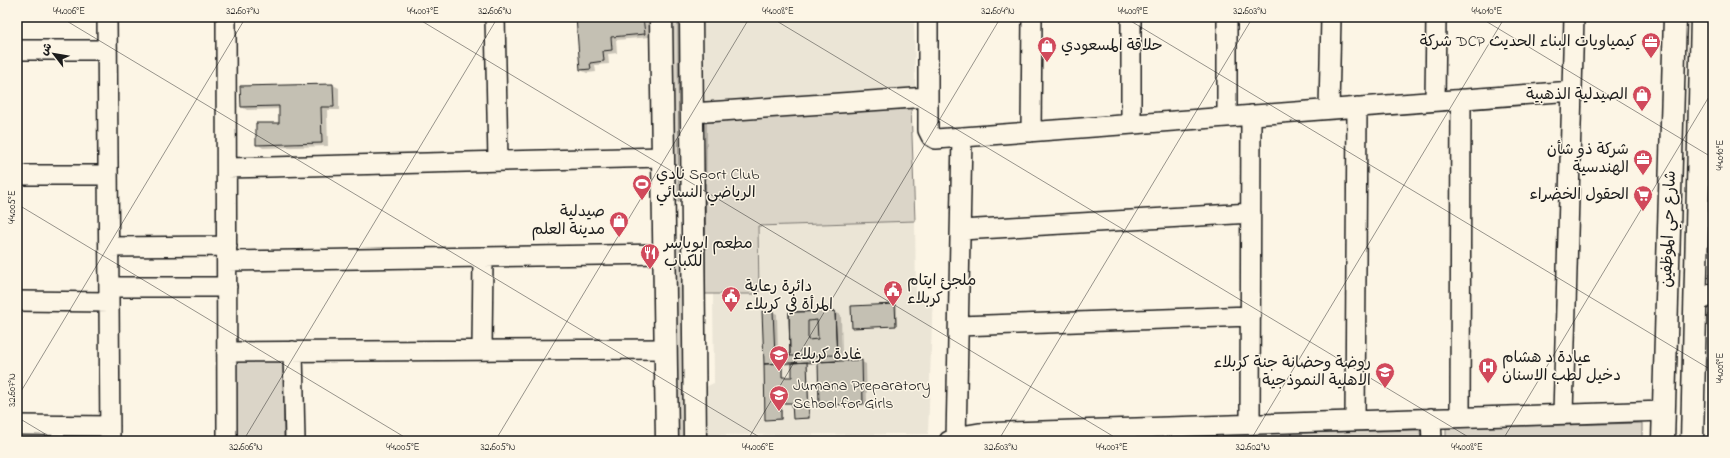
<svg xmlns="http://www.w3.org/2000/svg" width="1730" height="458" font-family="'Indie Flower','Playpen Sans Arabic',sans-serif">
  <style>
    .built { fill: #ebe5d6 }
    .green { fill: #dbd5c8; stroke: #7c7872 }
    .shadow { fill: #0003; fill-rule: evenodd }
    .building { fill: #c4c0b3; stroke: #1c1c1c }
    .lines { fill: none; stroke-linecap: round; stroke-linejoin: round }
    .minor-casing { stroke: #1c1c1c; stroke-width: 22 }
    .major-casing { stroke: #1c1c1c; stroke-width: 25 }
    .minor { stroke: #fcf5e5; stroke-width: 19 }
    .major { stroke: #fcf5e5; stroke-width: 22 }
    .ticks { fill: none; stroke: #1c1c1c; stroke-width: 1; stroke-opacity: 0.45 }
    .labels { text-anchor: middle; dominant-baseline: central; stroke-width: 3; stroke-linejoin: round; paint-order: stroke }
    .poi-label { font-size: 16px; fill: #1c1c1c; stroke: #fcf5e5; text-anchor: start }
    .street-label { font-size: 16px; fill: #1c1c1c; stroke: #fcf5e5 }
    .neatline { fill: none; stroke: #1c1c1c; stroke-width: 1.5 }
    .ticks-label { font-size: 10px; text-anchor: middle; fill: #1c1c1c }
  </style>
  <rect width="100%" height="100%" fill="#fcf5e5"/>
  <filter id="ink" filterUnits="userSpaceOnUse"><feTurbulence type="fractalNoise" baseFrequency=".025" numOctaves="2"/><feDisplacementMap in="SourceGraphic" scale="8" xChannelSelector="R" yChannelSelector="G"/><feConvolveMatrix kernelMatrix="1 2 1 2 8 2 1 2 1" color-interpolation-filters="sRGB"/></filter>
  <g filter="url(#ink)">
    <path class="built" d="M 703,17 L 914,17 L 915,88 L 704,106 Z
      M 915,221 L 916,294 L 933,294 L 928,434 L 705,435 L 705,387 L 714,383 L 713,294 L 759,294 L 758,226 Z"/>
    <path class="green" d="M 670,17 L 678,17 L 679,201 L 671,201 Z
      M 911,107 L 915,221 L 758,226 L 759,294 L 705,294 L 706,122 Z
      M 675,246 L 682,246 L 684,441 L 677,441 Z
      M 283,356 L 284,441 L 234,441 L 232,357 Z
      M 1642,423 L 1642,441 L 1446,441 L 1446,428 Z
      M 1420,430 L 1421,441 L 1208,441 L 1208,435 Z
      M 1179,436 L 1179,441 L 982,441 Z"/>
    <path class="shadow" d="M 577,17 L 648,17 L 650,37 L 616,40 L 617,53 L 608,54 L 609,64 L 595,65 L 596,72 L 587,73 L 581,70 Z
      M 333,85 L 339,88 L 339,110 L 327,110 L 328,146 L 263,148 L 257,144 L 280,124 L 280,109 L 247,110 L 242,107 Z
      M 895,305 L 897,306 L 897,326 L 855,328 L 852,307 Z
      M 763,312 L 773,312 L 777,314 L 778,357 L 794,357 L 790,313 L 835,312 L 841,315 L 842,358 L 840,358 L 840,362 L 862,362 L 866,364 L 867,405 L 824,406 L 820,404 L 819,364 L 808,364 L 810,419 L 794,418 L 793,403 L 782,404 L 782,420 L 766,419 ZM 793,364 L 793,378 L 783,378 L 783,365 Z"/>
    <path class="building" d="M 576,17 L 643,17 L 645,34 L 611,37 L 612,50 L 603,51 L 604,61 L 590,63 L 591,69 L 580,70 Z
      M 333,84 L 334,107 L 321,107 L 322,143 L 256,145 L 256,123 L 279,123 L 279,106 L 241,107 L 240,86 Z
      M 895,304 L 896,326 L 852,328 L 851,306 Z
      M 762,311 L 773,311 L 775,356 L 790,356 L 789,312 L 835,311 L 837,361 L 764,364 Z
      M 835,311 L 837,355 L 790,356 L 789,312 Z
      M 817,320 L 818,339 L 808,340 L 808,321 Z
      M 862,360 L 863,404 L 819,405 L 818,362 Z
      M 807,362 L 809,418 L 793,419 L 792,403 L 781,403 L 781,419 L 765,420 L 764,364 L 782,363 L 782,377 L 792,377 L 792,363 Z"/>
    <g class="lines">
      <g class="minor-casing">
        <path id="minor" d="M 107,17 L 110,441
          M 226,17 L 227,441
          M 495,17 L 498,161
          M 928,17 L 928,130 L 931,136 L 936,139 L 1572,91
          M 1131,17 L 1131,124
          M 17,50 L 107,50
          M 1435,101 L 1436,17
          M 1329,109 L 1331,17
          M 692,113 L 928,97
          M 1227,117 L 1227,17
          M 1031,132 L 1032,17
          M 1699,166 L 1713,157
          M 227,168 L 663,157
          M 17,175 L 108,175
          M 961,230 L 1251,213
          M 109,247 L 227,246
          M 227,261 L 664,254
          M 109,287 L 227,287
          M 17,301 L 109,302
          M 1695,304 L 1713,293
          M 959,326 L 1251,316
          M 482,350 L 483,257
          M 293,351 L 295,441
          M 227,352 L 666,349
          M 1563,414 L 1574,17
          M 1460,417 L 1461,99
          M 1431,418 L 1432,441
          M 1355,420 L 1357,107
          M 1250,424 L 1251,115
          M 17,425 L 110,426
          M 949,441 L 967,435 L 979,433 L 1664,411
          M 956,441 L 962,137"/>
      </g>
      <g class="major-casing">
        <path id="major" d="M 661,17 L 667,441
          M 691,17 L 695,441
          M 1663,441 L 1675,17
          M 1692,441 L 1702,17"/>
      </g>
      <use href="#minor" class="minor"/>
      <use href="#major" class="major"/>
    </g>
  </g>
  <path class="ticks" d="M 60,17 L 766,441M 415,17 L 1121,441M 770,17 L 1475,441M 1124,17 L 1713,371M 1479,17 L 1713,158M 17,204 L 411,441M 17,398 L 246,17M 17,417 L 57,441M 243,441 L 498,17M 495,441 L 750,17M 747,441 L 1001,17M 998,441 L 1253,17M 1250,441 L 1505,17M 1502,441 L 1713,90"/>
  <defs>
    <g id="office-pin" transform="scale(1)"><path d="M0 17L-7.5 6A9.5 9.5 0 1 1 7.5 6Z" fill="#d1495b" stroke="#fcf5e5"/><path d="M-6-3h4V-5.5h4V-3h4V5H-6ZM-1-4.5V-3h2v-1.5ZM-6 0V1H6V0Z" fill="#fff"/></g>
    <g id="shop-pin" transform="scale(1)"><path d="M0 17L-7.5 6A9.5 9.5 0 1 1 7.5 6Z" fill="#d1495b" stroke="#fcf5e5"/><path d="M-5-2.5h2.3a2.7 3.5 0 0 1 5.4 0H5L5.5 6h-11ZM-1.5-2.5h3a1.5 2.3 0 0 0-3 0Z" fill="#fff"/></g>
    <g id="stadium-pin" transform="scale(1)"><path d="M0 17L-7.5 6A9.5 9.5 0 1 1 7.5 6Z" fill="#d1495b" stroke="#fcf5e5"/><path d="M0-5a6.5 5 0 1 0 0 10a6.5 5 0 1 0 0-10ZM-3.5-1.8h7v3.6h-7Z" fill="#fff"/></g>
    <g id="supermarket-pin" transform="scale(1)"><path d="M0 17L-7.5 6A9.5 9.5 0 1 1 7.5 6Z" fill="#d1495b" stroke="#fcf5e5"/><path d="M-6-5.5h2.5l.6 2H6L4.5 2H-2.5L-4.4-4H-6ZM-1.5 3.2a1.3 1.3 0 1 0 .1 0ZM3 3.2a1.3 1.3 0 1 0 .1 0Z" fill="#fff"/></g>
    <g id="restaurant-pin" transform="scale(1)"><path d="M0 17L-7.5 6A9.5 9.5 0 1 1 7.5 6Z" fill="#d1495b" stroke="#fcf5e5"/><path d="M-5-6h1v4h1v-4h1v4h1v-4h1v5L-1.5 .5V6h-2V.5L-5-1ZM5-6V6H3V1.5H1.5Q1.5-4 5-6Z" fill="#fff"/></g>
    <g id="civic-pin" transform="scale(1)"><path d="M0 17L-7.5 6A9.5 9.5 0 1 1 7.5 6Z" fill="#d1495b" stroke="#fcf5e5"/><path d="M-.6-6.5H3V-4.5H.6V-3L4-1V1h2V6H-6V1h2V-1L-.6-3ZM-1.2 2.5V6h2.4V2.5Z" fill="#fff"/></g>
    <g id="school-pin" transform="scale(1)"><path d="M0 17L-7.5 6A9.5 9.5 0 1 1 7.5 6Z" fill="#d1495b" stroke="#fcf5e5"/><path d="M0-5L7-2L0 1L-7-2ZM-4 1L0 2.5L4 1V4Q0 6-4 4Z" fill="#fff"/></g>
    <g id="hospital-pin" transform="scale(1)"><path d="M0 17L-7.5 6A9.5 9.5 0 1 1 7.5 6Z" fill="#d1495b" stroke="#fcf5e5"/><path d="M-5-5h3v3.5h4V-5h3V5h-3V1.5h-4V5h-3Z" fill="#fff"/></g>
  </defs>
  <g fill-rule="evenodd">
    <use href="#office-pin" x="1651" y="42"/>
    <use href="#shop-pin" x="1047" y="46"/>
    <use href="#shop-pin" x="1642" y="95"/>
    <use href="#office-pin" x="1643" y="159"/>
    <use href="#stadium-pin" x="642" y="184"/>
    <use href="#supermarket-pin" x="1643" y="195"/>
    <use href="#shop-pin" x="619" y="221"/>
    <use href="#restaurant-pin" x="650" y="253"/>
    <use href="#civic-pin" x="893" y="290"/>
    <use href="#civic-pin" x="731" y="296"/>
    <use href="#school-pin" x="779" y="355"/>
    <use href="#hospital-pin" x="1488" y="367"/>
    <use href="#school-pin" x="1385" y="372"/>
    <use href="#school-pin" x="779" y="395"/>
  </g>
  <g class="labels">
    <g class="poi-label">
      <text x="1637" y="42" text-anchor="end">شركة DCP كيمياويات البناء الحديث</text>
      <text x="1061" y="46">حلاقة المسعودي</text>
      <text x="1628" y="95" text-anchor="end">الصيدلية الذهبية</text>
      <text x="1629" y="150" text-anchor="end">شركة ذو شأن<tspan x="1629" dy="18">الهندسية</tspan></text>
      <text x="656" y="175">نادي Sport Club<tspan x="656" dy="18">الرياضي النسائي</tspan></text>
      <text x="1629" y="195" text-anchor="end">الحقول الخضراء</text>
      <text x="605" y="212" text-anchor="end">صيدلية<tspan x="605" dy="18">مدينة العلم</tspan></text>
      <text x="664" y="244">مطعم ابوياسر<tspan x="664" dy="18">للكباب</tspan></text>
      <text x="907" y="281">ملجئ ايتام<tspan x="907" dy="18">كربلاء</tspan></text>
      <text x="745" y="287">دائرة رعاية<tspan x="745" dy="18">المرأة في كربلاء</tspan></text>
      <text x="793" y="355">غادة كربلاء</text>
      <text x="1502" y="358">عيادة د هشام<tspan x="1502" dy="18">دخيل لطب الاسنان</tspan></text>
      <text x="1371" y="363" text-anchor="end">روضة وحضانة جنة كربلاء<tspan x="1371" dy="18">الاهلية النموذجية</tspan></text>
      <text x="793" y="386">Jumana Preparatory<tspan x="793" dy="18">School for Girls</tspan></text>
    </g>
    <g class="street-label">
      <text transform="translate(1669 229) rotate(-88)">شارع حي الموظفين</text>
    </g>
  </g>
  <rect width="1730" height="458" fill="none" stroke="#fcf5e5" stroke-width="44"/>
  <g transform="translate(54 54) rotate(301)" stroke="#fcf5e5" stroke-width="3" paint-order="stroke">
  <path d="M0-3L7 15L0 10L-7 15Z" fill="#1c1c1c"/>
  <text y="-6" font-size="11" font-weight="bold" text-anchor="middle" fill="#1c1c1c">ش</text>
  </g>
  <rect x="22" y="22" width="1686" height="414" class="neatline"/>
  <g class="ticks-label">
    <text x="69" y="14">44.006°E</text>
    <text x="243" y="14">32.607°N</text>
    <text x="423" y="14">44.007°E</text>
    <text x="495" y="14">32.606°N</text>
    <text x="778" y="14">44.008°E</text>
    <text x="998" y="14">32.604°N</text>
    <text x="1133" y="14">44.009°E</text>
    <text x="1250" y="14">32.603°N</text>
    <text x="1487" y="14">44.010°E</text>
    <text transform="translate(1719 155) rotate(-90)" y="4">44.010°E</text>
    <text transform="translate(11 207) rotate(-90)" y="4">44.005°E</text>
    <text transform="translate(1719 368) rotate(-90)" y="4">44.009°E</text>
    <text transform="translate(11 390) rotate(-90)" y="4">32.607°N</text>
    <text x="246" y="450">32.606°N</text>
    <text x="403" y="450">44.005°E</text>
    <text x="498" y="450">32.605°N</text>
    <text x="758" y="450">44.006°E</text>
    <text x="1001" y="450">32.603°N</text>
    <text x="1112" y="450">44.007°E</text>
    <text x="1253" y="450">32.602°N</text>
    <text x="1467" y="450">44.008°E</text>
  </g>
</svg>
